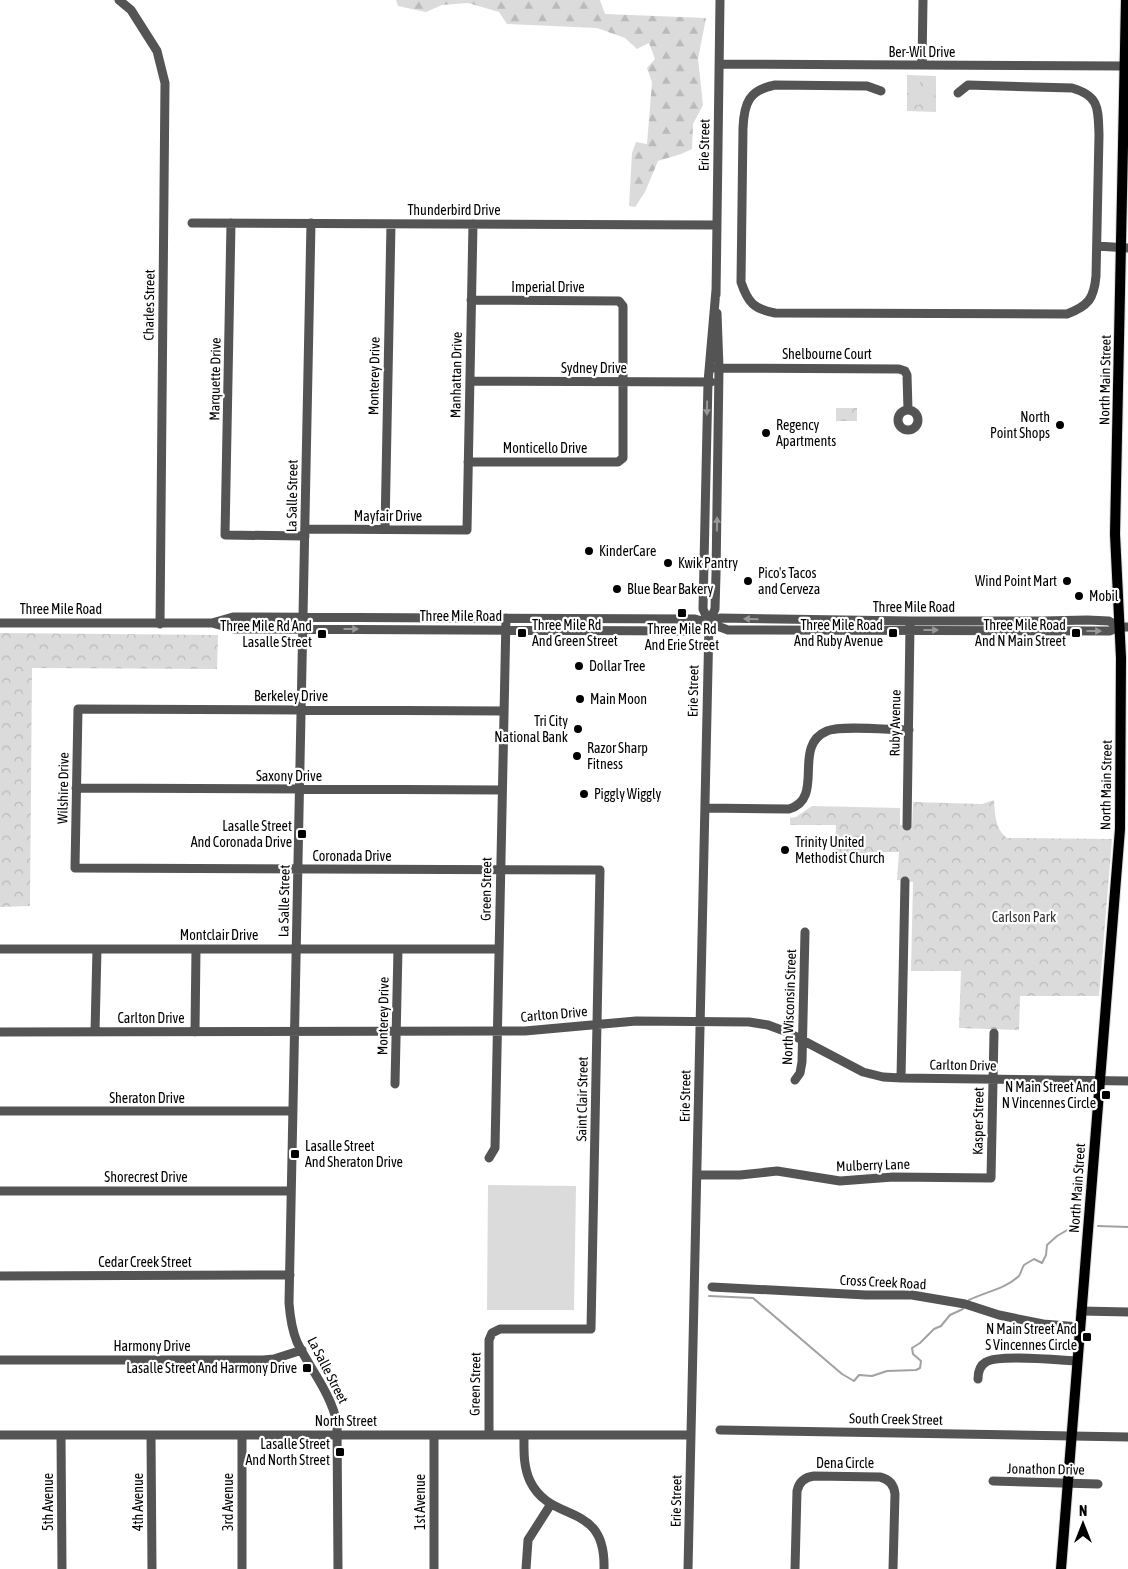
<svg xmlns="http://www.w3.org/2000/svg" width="1128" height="1569" font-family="'Asap Condensed',sans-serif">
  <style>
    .forest { fill: url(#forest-firs) }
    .park { fill: url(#park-crowns) }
    .garden { fill: #dbdbdb }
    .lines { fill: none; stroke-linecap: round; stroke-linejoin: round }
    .stream { stroke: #a2a2a2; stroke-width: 2 }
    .major-casing { stroke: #dbdbdb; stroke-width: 12 }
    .minor { stroke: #545454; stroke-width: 9 }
    .major { stroke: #000; stroke-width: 10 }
    .oneway { fill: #989898 }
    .poi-dot { fill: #000; stroke: #fff; stroke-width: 2 }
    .labels { text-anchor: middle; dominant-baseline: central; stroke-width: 4.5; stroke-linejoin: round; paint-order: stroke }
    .street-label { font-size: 14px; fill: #000; stroke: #fff }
    .poi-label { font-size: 14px; fill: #000; stroke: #fff; text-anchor: start }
    .park-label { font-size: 14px; fill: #323232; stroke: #fff }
  </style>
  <defs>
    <pattern id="forest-firs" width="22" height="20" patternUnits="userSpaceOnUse" patternTransform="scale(1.25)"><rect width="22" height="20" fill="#dbdbdb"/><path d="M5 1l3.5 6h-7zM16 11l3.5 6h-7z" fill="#bababa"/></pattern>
    <pattern id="park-crowns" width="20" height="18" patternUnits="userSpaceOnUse" patternTransform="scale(1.25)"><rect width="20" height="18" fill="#dbdbdb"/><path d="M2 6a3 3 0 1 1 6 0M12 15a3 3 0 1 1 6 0" fill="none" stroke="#bababa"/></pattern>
  </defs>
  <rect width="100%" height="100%" fill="#fff"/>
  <path class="forest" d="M 396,0 L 600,0 L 605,14 L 706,18 L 698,59 L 703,105 L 693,124 L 692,149 L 681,154 L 658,161 L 645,192 L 635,207 L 629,206 L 632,153 L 636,142 L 647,144 L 652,82 L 647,68 L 655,59 L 649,43 L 637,49 L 625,38 L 597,28 L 507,24 L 499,12 L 468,3 L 442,5 L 426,12 L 398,6 Z"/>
  <path class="park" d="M 907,75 L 936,76 L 936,112 L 907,111 Z
    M 836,408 L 857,408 L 857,421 L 836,421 Z
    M 0,633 L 218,635 L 217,669 L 32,668 L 30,906 L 0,907 Z
    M 994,800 C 995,814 995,829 1007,838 L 1112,839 L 1099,996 L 1020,996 L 1019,1030 L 959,1028 L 961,971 L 911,971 L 913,882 L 897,880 L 899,852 L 867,852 L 867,864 L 835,863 L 836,825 L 790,825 L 790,818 L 796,817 L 812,806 L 900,808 L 900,825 L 912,826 L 913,802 L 982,804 Z"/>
  <path class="garden" d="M 909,81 L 920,81 L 919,105 L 908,105 Z
    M 924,81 L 935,82 L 934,105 L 923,105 Z
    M 488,1185 L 576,1186 L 574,1310 L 487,1310 Z"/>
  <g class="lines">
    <path class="stream" d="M 1098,1226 L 1128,1227
      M 709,1296 L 753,1298 L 842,1374 L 854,1381 L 859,1375 L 872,1376 L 887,1371 L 916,1370 L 920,1368 L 921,1361 L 913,1354 L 912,1348 L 920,1343 L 934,1329 L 941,1326 L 950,1315 L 963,1309
      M 969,1300 C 985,1292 1005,1289 1019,1276 C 1021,1273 1022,1268 1024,1265 C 1027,1263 1031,1261 1034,1259 L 1042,1263 L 1046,1255 L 1047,1245 L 1057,1236 L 1076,1225"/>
    <g class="major-casing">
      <path id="major" d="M 1061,1569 L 1120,829 L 1121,658 L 1115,534 L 1126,0"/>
    </g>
    <path class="minor" d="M 119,0 L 131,10 L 157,51 L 165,83 L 160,624
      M 719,64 L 1125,66
      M 922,65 L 923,0
      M 881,91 L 867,86 L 775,85 C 749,90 744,103 743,128 L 741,282 C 748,303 754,309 775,313 L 1067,314 C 1088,306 1094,299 1096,276 L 1099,135 C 1098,109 1100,96 1072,88 L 968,85 L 958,93
      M 192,223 L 716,225
      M 231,223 L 225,535 L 305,536
      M 311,223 L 289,1303 C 290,1316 292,1330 297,1342 C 310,1369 331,1393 337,1423 L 338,1569
      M 1097,246 L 1128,248
      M 716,295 L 720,0
      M 715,368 L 899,369 L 905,371 L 907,375 L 908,410
      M 470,381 L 711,382
      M898 420a10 10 0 1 1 20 0a10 10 0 1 1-20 0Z
      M 468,462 L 618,462 L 623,458 L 623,306 L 619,301 L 471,300
      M 305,529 L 467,530 L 473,224
      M 385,529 L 391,224
      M 0,623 L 212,623 L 233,617 L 695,619 L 709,623
      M 212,623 L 234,629 L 695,631 L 709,623
      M 709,623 L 715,609 L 716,574 L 719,368 L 717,313
      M 1119,627 L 1109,621 L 1087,620 L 1043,621 L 910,621 L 720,618 L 709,623 L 728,630 L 1110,631 L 1119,627 L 1128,627
      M 76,788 L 502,790
      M 705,808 L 789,809 C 826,798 791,746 827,731 C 842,725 890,730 909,730
      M 907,826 L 910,626
      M 0,949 L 499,949
      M 0,1032 L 525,1031 L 636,1021 L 749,1022 L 768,1025 L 787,1032 L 863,1072 L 883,1077 L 901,1078 L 1128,1081
      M 95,1032 L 97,949
      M 195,1032 L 196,949
      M 901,1078 L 905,881
      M 795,1080 L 800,1073 L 802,1062 L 805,932
      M 395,1084 L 398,949
      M 0,1111 L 293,1111
      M 489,1158 L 495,1148 L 506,618
      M 697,1175 L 740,1175 L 777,1171 L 840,1181 L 893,1177 L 991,1178 L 994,1033
      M 0,1191 L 291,1191
      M 0,1276 L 290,1275
      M 712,1287 L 866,1295 L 912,1295 L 965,1304 L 999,1315 L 1043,1324 L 1079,1327
      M 1081,1311 L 1128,1312
      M 0,1360 L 263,1360 L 274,1359 L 302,1350
      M 978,1379 C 978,1373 979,1366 986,1362 C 999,1354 1058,1360 1077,1361
      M 720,1430 L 1128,1437
      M 489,1434 L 489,1340 L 492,1333 L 500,1329 L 591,1329 L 600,870 L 75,868 L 78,709 L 504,711
      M 0,1435 L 691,1435
      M 61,1435 L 62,1569
      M 151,1435 L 152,1569
      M 242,1435 L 242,1569
      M 434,1435 L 434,1569
      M 524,1435 C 524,1450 523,1466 530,1481 C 551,1525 606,1500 604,1569
      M 993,1481 L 1098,1484
      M 526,1569 L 528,1540 L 551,1504
      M 688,1569 L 709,623 L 703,609 L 708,382 L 716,290
      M 795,1569 L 797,1491 C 799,1482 805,1477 814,1476 L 880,1477 C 889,1479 894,1485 895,1494 L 893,1569"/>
    <use href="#major" class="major"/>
  </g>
  <defs><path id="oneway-solid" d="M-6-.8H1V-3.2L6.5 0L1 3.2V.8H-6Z" transform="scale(1.25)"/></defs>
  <g class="oneway">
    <use href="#oneway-solid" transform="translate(707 408) rotate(91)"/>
    <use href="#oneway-solid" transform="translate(717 524) rotate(-89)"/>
    <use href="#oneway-solid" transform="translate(751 619) rotate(-179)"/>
    <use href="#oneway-solid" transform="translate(351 629)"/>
    <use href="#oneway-solid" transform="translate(931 630)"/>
    <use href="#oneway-solid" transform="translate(1094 631)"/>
  </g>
  <g class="poi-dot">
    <circle cx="1060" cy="425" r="5"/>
    <circle cx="766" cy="433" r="5"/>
    <circle cx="589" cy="551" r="5"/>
    <circle cx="668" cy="563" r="5"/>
    <circle cx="748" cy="581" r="5"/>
    <circle cx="1067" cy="581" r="5"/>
    <circle cx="617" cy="589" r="5"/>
    <circle cx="1079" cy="596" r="5"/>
    <rect x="677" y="608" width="10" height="10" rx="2.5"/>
    <rect x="517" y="628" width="10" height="10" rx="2.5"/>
    <rect x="888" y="628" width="10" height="10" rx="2.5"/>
    <rect x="1071" y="628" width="10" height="10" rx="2.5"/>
    <rect x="317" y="629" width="10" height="10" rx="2.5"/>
    <circle cx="579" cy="666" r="5"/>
    <circle cx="580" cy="699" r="5"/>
    <circle cx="578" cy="729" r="5"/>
    <circle cx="577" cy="756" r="5"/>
    <circle cx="584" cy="794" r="5"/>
    <rect x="297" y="829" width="10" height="10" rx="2.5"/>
    <circle cx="785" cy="850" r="5"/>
    <rect x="1101" y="1090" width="10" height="10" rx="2.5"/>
    <rect x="290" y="1149" width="10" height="10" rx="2.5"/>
    <rect x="1082" y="1332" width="10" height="10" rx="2.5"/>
    <rect x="302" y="1363" width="10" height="10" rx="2.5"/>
    <rect x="335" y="1447" width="10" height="10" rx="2.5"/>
  </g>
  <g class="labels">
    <g class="street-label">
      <text x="922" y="52">Ber-Wil Drive</text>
      <text transform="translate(704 145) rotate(-89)">Erie Street</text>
      <text x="454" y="210">Thunderbird Drive</text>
      <text x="548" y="287">Imperial Drive</text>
      <text transform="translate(149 305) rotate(-89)">Charles Street</text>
      <text x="827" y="354">Shelbourne Court</text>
      <text x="594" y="368">Sydney Drive</text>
      <text transform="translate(456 375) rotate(-89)">Manhattan Drive</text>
      <text transform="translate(374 376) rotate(-89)">Monterey Drive</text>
      <text transform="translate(215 379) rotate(-89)">Marquette Drive</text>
      <text transform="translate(1105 380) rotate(-89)">North Main Street</text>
      <text x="545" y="448">Monticello Drive</text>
      <text transform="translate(292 496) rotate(-89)">La Salle Street</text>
      <text x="388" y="516">Mayfair Drive</text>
      <text x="914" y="607">Three Mile Road</text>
      <text x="61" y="609">Three Mile Road</text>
      <text x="461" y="616">Three Mile Road</text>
      <text transform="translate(693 691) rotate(-89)">Erie Street</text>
      <text x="291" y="696">Berkeley Drive</text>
      <text transform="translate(895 723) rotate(-89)">Ruby Avenue</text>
      <text x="289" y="776">Saxony Drive</text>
      <text transform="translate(1106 785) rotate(-89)">North Main Street</text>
      <text transform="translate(63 788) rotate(-89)">Wilshire Drive</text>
      <text x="352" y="856">Coronada Drive</text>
      <text transform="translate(486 889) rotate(-89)">Green Street</text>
      <text transform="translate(284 901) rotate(-89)">La Salle Street</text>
      <text x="219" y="935">Montclair Drive</text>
      <text transform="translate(789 1007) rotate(-88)">North Wisconsin Street</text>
      <text transform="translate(554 1014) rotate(-5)">Carlton Drive</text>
      <text transform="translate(383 1016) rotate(-89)">Monterey Drive</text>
      <text x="151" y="1018">Carlton Drive</text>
      <text transform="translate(963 1065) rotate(1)">Carlton Drive</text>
      <text transform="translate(685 1096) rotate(-89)">Erie Street</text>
      <text x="147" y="1098">Sheraton Drive</text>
      <text transform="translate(582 1099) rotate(-89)">Saint Clair Street</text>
      <text transform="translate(978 1121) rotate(-89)">Kasper Street</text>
      <text transform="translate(873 1165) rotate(-2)">Mulberry Lane</text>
      <text x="146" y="1177">Shorecrest Drive</text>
      <text transform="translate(1077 1188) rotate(-86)">North Main Street</text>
      <text x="145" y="1262">Cedar Creek Street</text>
      <text transform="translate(883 1282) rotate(3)">Cross Creek Road</text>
      <text x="152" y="1346">Harmony Drive</text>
      <text transform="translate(328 1370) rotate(63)">La Salle Street</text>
      <text transform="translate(475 1384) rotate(-89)">Green Street</text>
      <text transform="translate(896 1419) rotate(1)">South Creek Street</text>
      <text x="346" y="1421">North Street</text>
      <text x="845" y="1463">Dena Circle</text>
      <text transform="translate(1046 1469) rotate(1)">Jonathon Drive</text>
      <text transform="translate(676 1501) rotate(-89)">Erie Street</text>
      <text transform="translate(48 1502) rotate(-90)">5th Avenue</text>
      <text transform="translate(138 1502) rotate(-90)">4th Avenue</text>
      <text transform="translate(228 1502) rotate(-90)">3rd Avenue</text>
      <text transform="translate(420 1502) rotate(-90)">1st Avenue</text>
    </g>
    <g class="poi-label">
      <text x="1050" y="417" text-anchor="end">North<tspan x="1050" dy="16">Point Shops</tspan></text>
      <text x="776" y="425">Regency<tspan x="776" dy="16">Apartments</tspan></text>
      <text x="599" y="551">KinderCare</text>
      <text x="678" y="563">Kwik Pantry</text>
      <text x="758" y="573">Pico's Tacos<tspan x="758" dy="16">and Cerveza</tspan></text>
      <text x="1057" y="581" text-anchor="end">Wind Point Mart</text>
      <text x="627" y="589">Blue Bear Bakery</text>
      <text x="1089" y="596">Mobil</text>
      <text x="532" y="625">Three Mile Rd<tspan x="532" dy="16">And Green Street</tspan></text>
      <text x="883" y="625" text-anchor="end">Three Mile Road<tspan x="883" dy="16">And Ruby Avenue</tspan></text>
      <text x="1066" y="625" text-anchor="end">Three Mile Road<tspan x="1066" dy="16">And N Main Street</tspan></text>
      <text x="312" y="626" text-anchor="end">Three Mile Rd And<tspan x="312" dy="16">Lasalle Street</tspan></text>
      <text x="682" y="629" text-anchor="middle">Three Mile Rd<tspan x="682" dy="16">And Erie Street</tspan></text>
      <text x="589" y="666">Dollar Tree</text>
      <text x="590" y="699">Main Moon</text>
      <text x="568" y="721" text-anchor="end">Tri City<tspan x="568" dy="16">National Bank</tspan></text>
      <text x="587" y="748">Razor Sharp<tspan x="587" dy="16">Fitness</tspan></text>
      <text x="594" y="794">Piggly Wiggly</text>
      <text x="292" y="826" text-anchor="end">Lasalle Street<tspan x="292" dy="16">And Coronada Drive</tspan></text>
      <text x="795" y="842">Trinity United<tspan x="795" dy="16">Methodist Church</tspan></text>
      <text x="1096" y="1087" text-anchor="end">N Main Street And<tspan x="1096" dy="16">N Vincennes Circle</tspan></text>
      <text x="305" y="1146">Lasalle Street<tspan x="305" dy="16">And Sheraton Drive</tspan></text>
      <text x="1077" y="1329" text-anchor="end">N Main Street And<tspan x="1077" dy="16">S Vincennes Circle</tspan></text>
      <text x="297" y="1368" text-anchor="end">Lasalle Street And Harmony Drive</text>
      <text x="330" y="1444" text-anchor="end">Lasalle Street<tspan x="330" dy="16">And North Street</tspan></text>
    </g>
    <g class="park-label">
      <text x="1024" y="917">Carlson Park</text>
    </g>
  </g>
  <g transform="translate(1083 1524)" stroke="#ffffff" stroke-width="4" paint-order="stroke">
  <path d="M0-4L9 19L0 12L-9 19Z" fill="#000000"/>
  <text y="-8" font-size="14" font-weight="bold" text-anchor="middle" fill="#000000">N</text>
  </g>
</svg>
